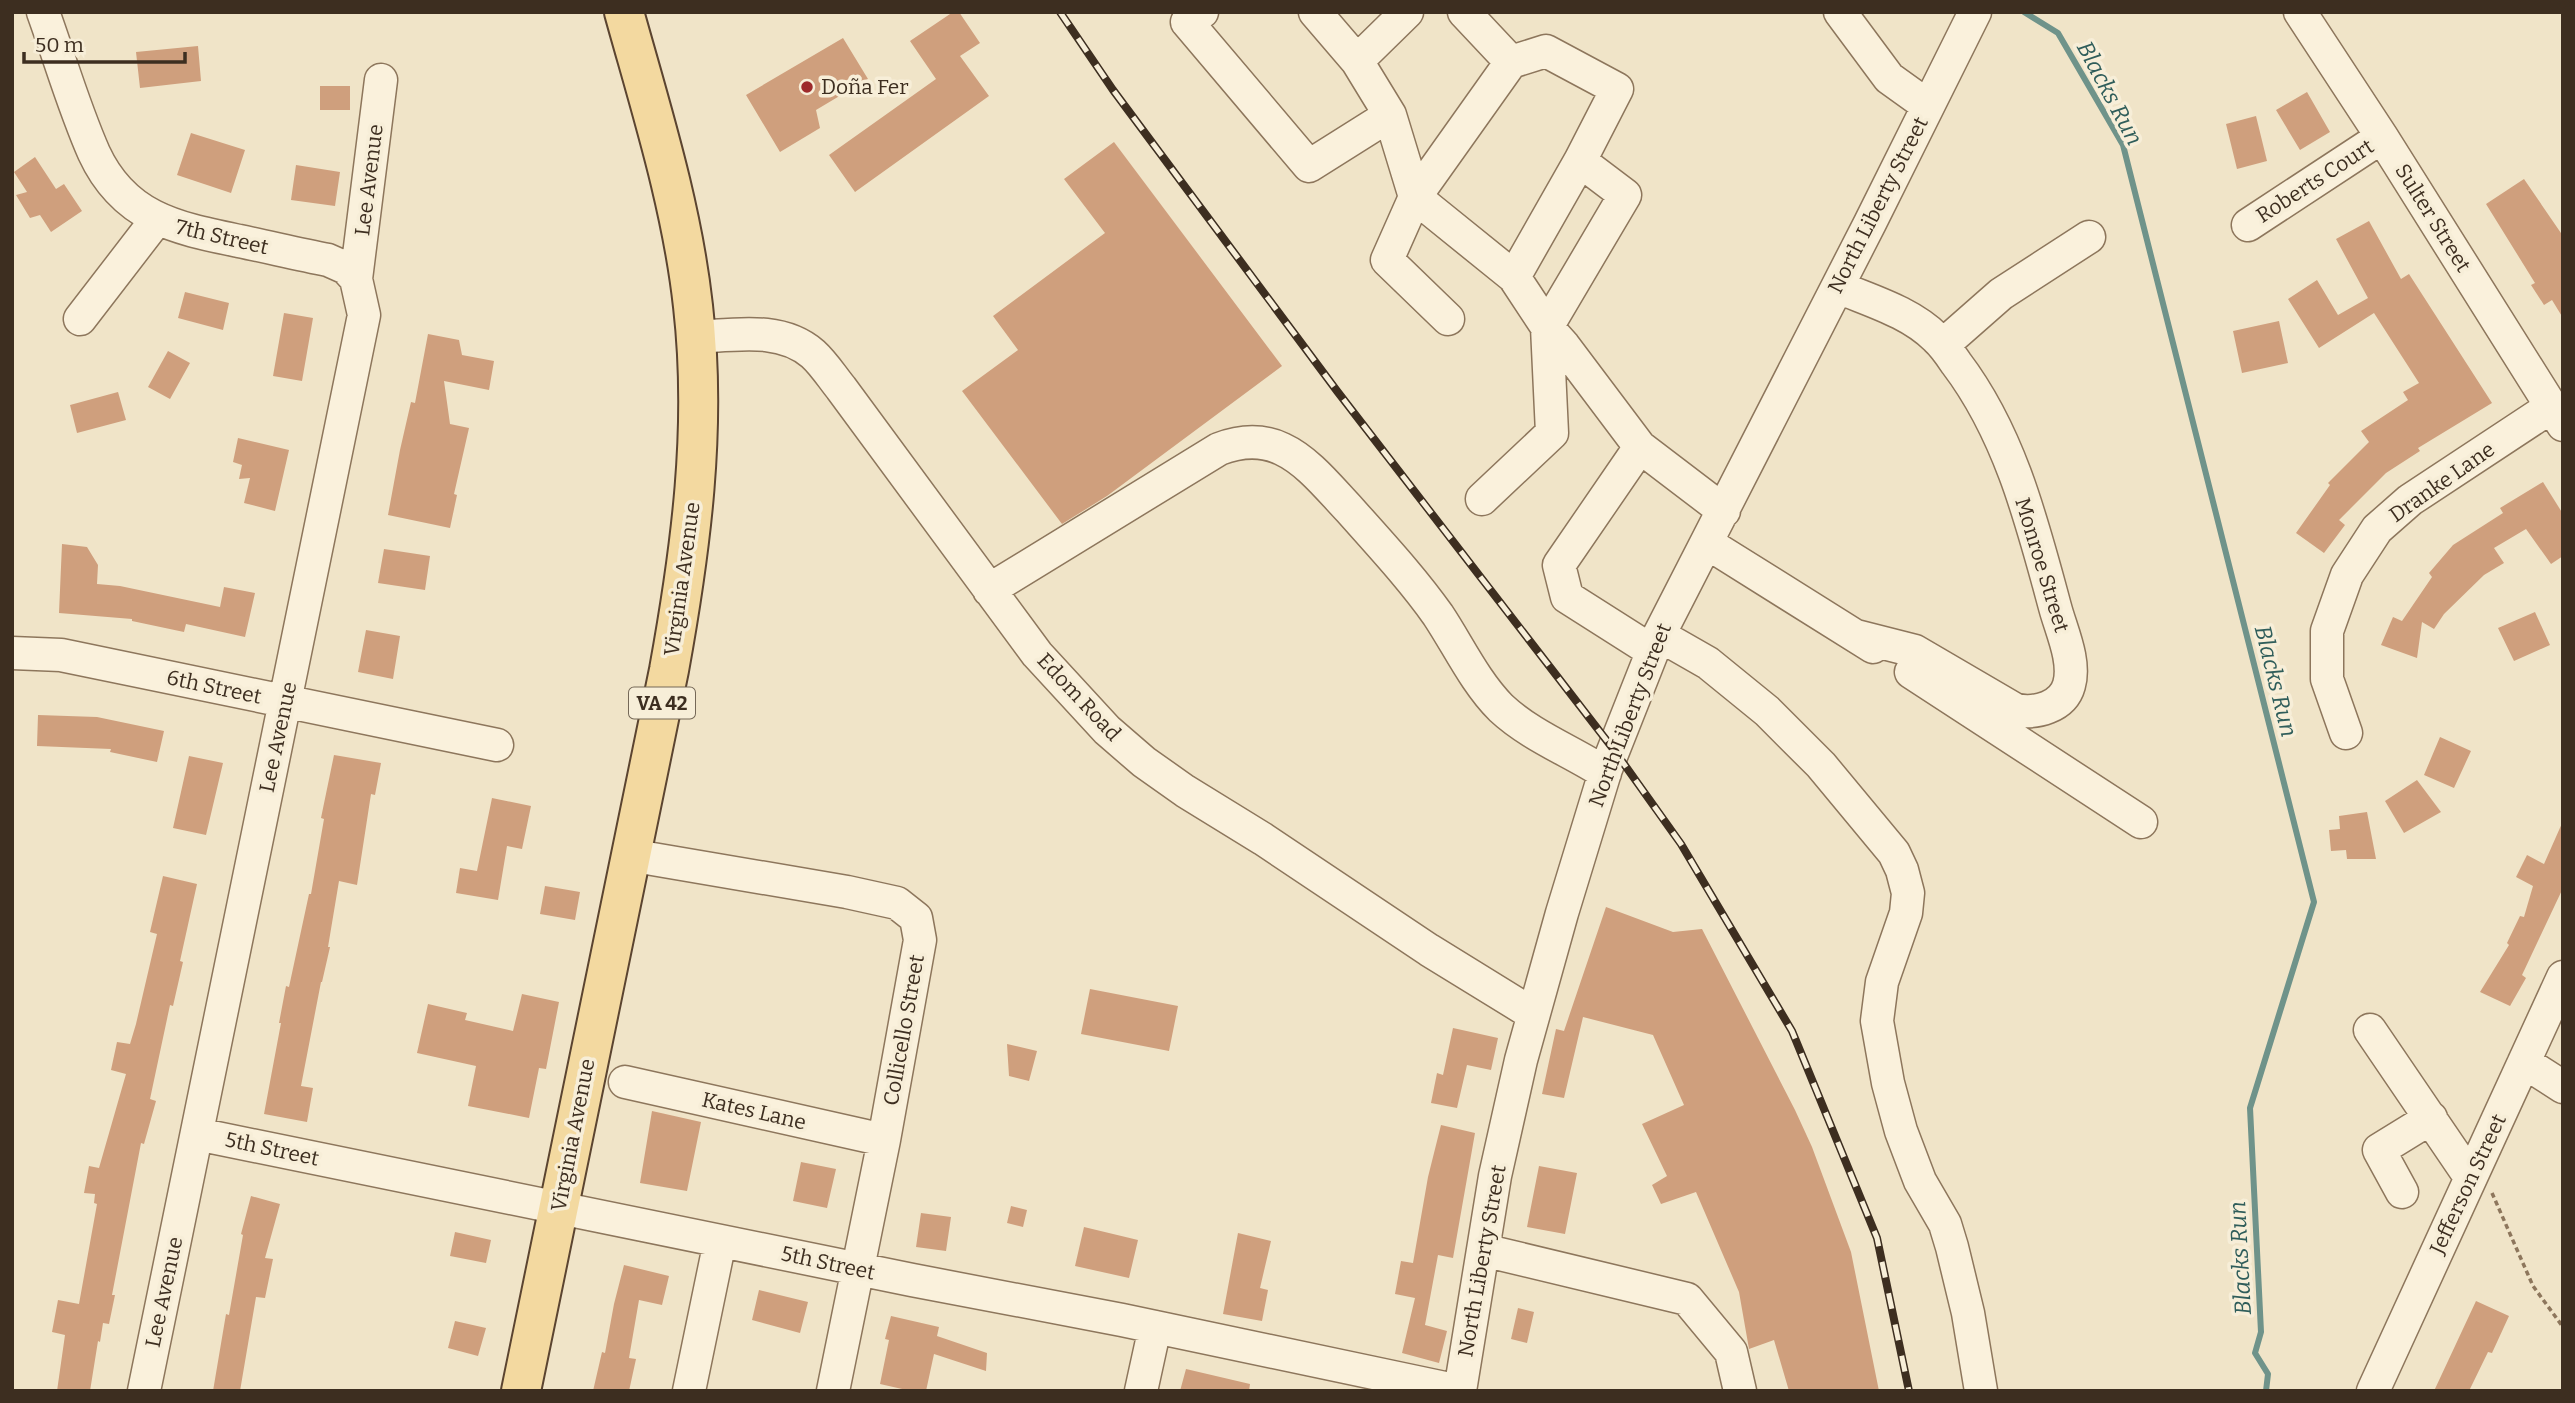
<svg xmlns="http://www.w3.org/2000/svg" width="2575" height="1403" font-family="Bitter,serif">
  <style>
    .lines { fill: none; stroke-linecap: round; stroke-linejoin: round }
    .stream { stroke: #6f938a; stroke-width: 6 }
    .building { fill: #cf9f7d }
    .minor-casing { stroke: #8d765c; stroke-width: 35 }
    .major-casing { stroke: #5b4430; stroke-width: 42 }
    .path { stroke: #8d765c; stroke-width: 3.5; stroke-dasharray: 5 3.5; stroke-linecap: butt }
    .minor { stroke: #faf1dc; stroke-width: 32 }
    .major { stroke: #f3d9a0; stroke-width: 38 }
    .rail-casing { stroke: #3d2e20; stroke-width: 8 }
    .rail { stroke: #f7eed8; stroke-width: 5; stroke-dasharray: 16; stroke-linecap: butt }
    .poi-dot { fill: #9e2a2b; stroke: #f7eed8; stroke-width: 2.5 }
    .labels { text-anchor: middle; dominant-baseline: central; stroke-width: 7; stroke-linejoin: round; paint-order: stroke }
    .shield { fill: #f7eed8; stroke: #756857; stroke-width: 2 }
    .shield-label { font-size: 19px; font-weight: bold; fill: #3d2e20 }
    .poi-label { font-size: 21px; fill: #3d2e20; stroke: #f7eed8; text-anchor: start }
    .street-label { font-size: 21px; fill: #3d2e20; stroke: #f7eed8 }
    .water-label { font-size: 23px; font-style: italic; fill: #2f5d5a; stroke: #f7eed8 }
  </style>
  <rect width="100%" height="100%" fill="#f0e4c8"/>
  <g class="lines">
    <path class="stream" d="M 2024,12 L 2058,33 L 2123,145 L 2314,902 L 2250,1108 L 2261,1332 L 2255,1353 L 2268,1374 L 2266,1391"/>
  </g>
  <path class="building" d="M 953,12 L 959,12 L 980,43 L 960,56 L 989,96 L 855,192 L 829,155 L 936,79 L 910,41 Z
    M 843,38 L 868,79 L 816,110 L 820,128 L 780,152 L 746,95 Z
    M 198,46 L 201,81 L 140,88 L 136,52 Z
    M 320,86 L 350,86 L 350,110 L 320,110 Z
    M 2307,92 L 2330,132 L 2300,150 L 2276,110 Z
    M 2256,116 L 2267,161 L 2237,169 L 2226,124 Z
    M 191,133 L 245,150 L 231,193 L 177,175 Z
    M 1114,142 L 1282,366 L 1107,496 L 1062,524 L 962,391 L 1018,350 L 993,316 L 1105,233 L 1064,179 Z
    M 35,157 L 56,189 L 64,184 L 82,211 L 51,232 L 40,215 L 30,218 L 16,195 L 27,192 L 14,172 Z
    M 296,165 L 340,172 L 335,206 L 291,200 Z
    M 2524,179 L 2563,236 L 2563,318 L 2552,300 L 2544,305 L 2531,285 L 2535,283 L 2486,204 Z
    M 2369,221 L 2401,279 L 2409,274 L 2492,403 L 2418,448 L 2420,451 L 2386,473 L 2339,520 L 2345,525 L 2324,553 L 2296,533 L 2330,485 L 2328,483 L 2369,442 L 2361,431 L 2408,400 L 2403,392 L 2419,383 L 2374,313 L 2319,348 L 2288,299 L 2317,280 L 2338,315 L 2368,298 L 2336,239 Z
    M 185,292 L 229,303 L 223,330 L 178,318 Z
    M 284,313 L 313,318 L 302,381 L 273,376 Z
    M 2279,321 L 2288,363 L 2242,373 L 2233,331 Z
    M 428,334 L 459,340 L 462,355 L 494,361 L 489,390 L 444,381 L 450,424 L 469,428 L 454,494 L 457,495 L 450,528 L 388,515 L 400,450 L 411,402 L 415,403 Z
    M 168,351 L 190,363 L 170,399 L 148,387 Z
    M 118,392 L 126,420 L 77,433 L 70,405 Z
    M 238,438 L 289,450 L 275,511 L 244,503 L 250,478 L 239,479 L 242,465 L 233,462 Z
    M 2543,482 L 2563,514 L 2563,556 L 2551,564 L 2526,529 L 2494,548 L 2504,563 L 2484,575 L 2444,614 L 2434,629 L 2422,622 L 2417,658 L 2381,645 L 2393,617 L 2402,621 L 2432,577 L 2429,573 L 2453,545 L 2503,513 L 2500,508 Z
    M 62,544 L 87,547 L 98,565 L 97,584 L 120,586 L 220,607 L 224,587 L 255,593 L 245,637 L 186,624 L 184,632 L 132,621 L 132,619 L 59,613 Z
    M 384,549 L 430,556 L 425,590 L 378,583 Z
    M 2535,612 L 2550,645 L 2514,661 L 2498,628 Z
    M 366,630 L 400,636 L 393,679 L 358,672 Z
    M 38,715 L 97,717 L 164,731 L 157,762 L 110,752 L 111,749 L 37,746 Z
    M 2440,737 L 2471,751 L 2454,788 L 2424,775 Z
    M 334,755 L 381,763 L 375,795 L 371,794 L 357,885 L 339,881 L 328,947 L 330,947 L 322,982 L 321,982 L 301,1086 L 313,1088 L 307,1122 L 264,1114 L 281,1023 L 279,1023 L 286,986 L 289,987 L 309,894 L 311,894 L 324,819 L 321,818 Z
    M 189,756 L 223,763 L 206,835 L 173,828 Z
    M 2417,780 L 2441,812 L 2404,833 L 2385,801 Z
    M 492,798 L 531,806 L 522,849 L 507,846 L 498,900 L 456,893 L 460,868 L 477,871 Z
    M 2367,812 L 2376,859 L 2347,859 L 2346,850 L 2331,851 L 2329,830 L 2340,829 L 2339,816 Z
    M 2563,821 L 2563,888 L 2522,975 L 2526,978 L 2510,1006 L 2480,992 L 2509,945 L 2507,943 L 2520,916 L 2524,917 L 2533,886 L 2516,877 L 2527,855 L 2544,864 Z
    M 163,876 L 197,884 L 180,961 L 183,962 L 173,1006 L 170,1005 L 150,1099 L 156,1101 L 144,1144 L 141,1143 L 112,1295 L 115,1295 L 109,1324 L 103,1323 L 100,1342 L 98,1341 L 90,1391 L 57,1391 L 65,1335 L 52,1332 L 58,1300 L 79,1304 L 97,1204 L 94,1203 L 95,1194 L 84,1193 L 89,1166 L 99,1168 L 126,1074 L 111,1070 L 117,1042 L 130,1044 L 136,1024 L 157,934 L 150,932 Z
    M 545,886 L 580,892 L 575,920 L 540,914 Z
    M 1606,907 L 1673,932 L 1702,929 L 1795,1110 L 1812,1147 L 1851,1252 L 1879,1391 L 1789,1391 L 1774,1340 L 1749,1349 L 1739,1292 L 1696,1192 L 1661,1204 L 1652,1185 L 1667,1176 L 1642,1124 L 1684,1105 L 1653,1035 L 1583,1017 L 1564,1098 L 1542,1094 L 1556,1029 L 1564,1031 Z
    M 1090,989 L 1178,1006 L 1169,1051 L 1081,1034 Z
    M 522,994 L 559,1002 L 546,1069 L 539,1068 L 529,1118 L 468,1106 L 476,1066 L 417,1053 L 428,1004 L 467,1013 L 465,1020 L 513,1031 Z
    M 1453,1028 L 1498,1038 L 1491,1070 L 1467,1065 L 1457,1108 L 1431,1103 L 1437,1073 L 1443,1075 Z
    M 1007,1044 L 1037,1051 L 1029,1081 L 1009,1076 Z
    M 652,1111 L 701,1122 L 687,1191 L 640,1183 Z
    M 1441,1125 L 1475,1133 L 1453,1258 L 1438,1255 L 1425,1325 L 1447,1331 L 1439,1363 L 1402,1353 L 1415,1298 L 1395,1294 L 1401,1261 L 1413,1263 L 1428,1177 Z
    M 801,1162 L 836,1169 L 827,1208 L 793,1201 Z
    M 1539,1166 L 1577,1173 L 1565,1234 L 1527,1227 Z
    M 251,1196 L 280,1204 L 265,1258 L 273,1259 L 265,1298 L 256,1297 L 240,1391 L 213,1391 L 226,1314 L 229,1315 L 243,1235 L 241,1234 Z
    M 1011,1206 L 1027,1210 L 1023,1227 L 1007,1223 Z
    M 921,1213 L 951,1217 L 946,1251 L 916,1247 Z
    M 1084,1227 L 1138,1240 L 1129,1278 L 1075,1266 Z
    M 455,1232 L 491,1240 L 486,1263 L 450,1256 Z
    M 1238,1233 L 1271,1241 L 1260,1288 L 1268,1290 L 1262,1321 L 1223,1314 Z
    M 624,1265 L 669,1276 L 662,1305 L 639,1300 L 629,1358 L 636,1359 L 629,1391 L 593,1391 L 602,1352 L 605,1353 L 614,1304 Z
    M 759,1290 L 808,1302 L 800,1333 L 752,1320 Z
    M 2476,1301 L 2509,1316 L 2492,1353 L 2488,1352 L 2469,1391 L 2434,1391 Z
    M 1518,1308 L 1534,1312 L 1527,1343 L 1511,1339 Z
    M 891,1316 L 939,1327 L 937,1336 L 987,1353 L 986,1371 L 934,1354 L 926,1391 L 911,1391 L 880,1384 L 889,1340 L 885,1339 Z
    M 455,1321 L 486,1328 L 478,1356 L 448,1348 Z
    M 1186,1369 L 1250,1384 L 1249,1391 L 1180,1391 Z"/>
  <g class="lines">
    <g class="minor-casing">
      <path id="minor" d="M 43,12 C 60,59 74,108 94,153 C 124,218 176,228 239,241 C 268,247 298,254 328,260 L 346,268 L 356,279
        M 1202,12 L 1187,22 L 1309,166 L 1390,115
        M 1315,12 L 1357,61 L 1390,115 L 1415,197 L 1514,277 L 1547,327 L 1564,346 L 1640,447 L 1724,511
        M 1464,12 L 1511,62 L 1546,51 L 1617,89 L 1580,161
        M 1840,12 L 1889,78 L 1928,106
        M 2300,12 L 2382,137 L 2563,425
        M 1357,61 L 1407,12
        M 2248,225 L 2382,137
        M 1838,287 C 1871,301 1910,312 1936,338 C 1944,345 1950,354 1956,363 C 2010,434 2032,522 2055,607 C 2061,630 2076,661 2069,685 C 2063,707 2036,714 2016,710 L 1915,651 L 1856,636
        M 80,319 L 157,219
        M 1448,319 L 1387,260 L 1415,197 L 1511,62
        M 696,337 C 735,335 781,326 813,354 C 824,364 832,377 841,388 L 1037,654 L 1107,730 L 1144,762 L 1185,791 L 1263,839 L 1429,950 L 1533,1014
        M 1943,345 L 2001,294 L 2089,237
        M 1640,447 L 1559,565 L 1567,597 L 1652,651
        M 1482,499 L 1552,433 L 1547,327 L 1625,195 L 1580,161 L 1514,277
        M 1707,543 L 1873,647
        M 989,590 L 1219,449 C 1240,441 1261,439 1282,449 C 1308,461 1329,488 1349,509 C 1380,544 1411,577 1438,615 C 1458,645 1475,682 1501,708 C 1531,736 1571,751 1605,773
        M 1659,635 L 1708,663 L 1767,711 L 1821,765 L 1894,853 L 1902,870 L 1908,893 L 1906,913 L 1882,982 L 1877,1021 L 1888,1083 L 1901,1131 L 1920,1181 L 1945,1224 L 1952,1247 L 1968,1313 L 1981,1391
        M 12,653 L 61,655 L 497,745
        M 1911,672 L 2141,822
        M 2346,733 L 2327,679 L 2327,631 L 2347,575 L 2377,529 L 2410,500 L 2551,407
        M 629,855 L 847,892 L 897,903 L 916,918 L 920,940 L 884,1140 L 833,1391
        M 2370,1030 L 2470,1177
        M 2524,1062 L 2563,1087
        M 625,1082 L 884,1140
        M 197,1134 L 912,1280 L 1122,1320 L 1459,1391
        M 2402,1192 L 2379,1150 L 2431,1118
        M 1483,1250 L 1687,1299 L 1731,1352 L 1740,1391
        M 144,1391 L 364,315 L 356,279 L 381,80
        M 689,1391 L 720,1241
        M 1141,1391 L 1155,1327
        M 1460,1391 L 1495,1176 L 1521,1060 L 1562,913 L 1606,769 L 1659,635 L 1870,223 L 1975,12
        M 2373,1391 L 2563,977"/>
    </g>
    <g class="major-casing">
      <path id="major" d="M 521,1391 L 669,670 C 691,549 707,428 693,306 C 682,206 651,109 624,12"/>
    </g>
    <path class="path" d="M 2492,1193 L 2533,1286 L 2563,1327"/>
    <use href="#minor" class="minor"/>
    <use href="#major" class="major"/>
    <g class="rail-casing">
      <path id="rail" d="M 1060,12 L 1113,90 L 1337,391 L 1614,750 L 1681,844 L 1792,1031 L 1877,1238 L 1909,1391"/>
    </g>
    <use href="#rail" class="rail"/>
  </g>
  <circle class="poi-dot" cx="807" cy="87" r="7"/>
  <g class="labels">
    <rect class="shield" x="629" y="687.5" width="66" height="31" rx="5"/>
    <g class="shield-label">
      <text x="662" y="703">VA 42</text>
    </g>
    <g class="poi-label">
      <text x="821" y="87">Doña Fer</text>
    </g>
    <g class="street-label">
      <text transform="translate(369 180) rotate(-83)">Lee Avenue</text>
      <text transform="translate(2315 181) rotate(-33)">Roberts Court</text>
      <text transform="translate(1878 205) rotate(-63)">North Liberty Street</text>
      <text transform="translate(2433 218) rotate(58)">Sulter Street</text>
      <text transform="translate(222 237) rotate(13)">7th Street</text>
      <text transform="translate(2442 482) rotate(-35)">Dranke Lane</text>
      <text transform="translate(2042 565) rotate(73)">Monroe Street</text>
      <text transform="translate(682 579) rotate(-82)">Virginia Avenue</text>
      <text transform="translate(214 687) rotate(12)">6th Street</text>
      <text transform="translate(1079 697) rotate(47)">Edom Road</text>
      <text transform="translate(1630 715) rotate(-69)">North Liberty Street</text>
      <text transform="translate(278 737) rotate(-78)">Lee Avenue</text>
      <text transform="translate(904 1030) rotate(-80)">Collicello Street</text>
      <text transform="translate(754 1111) rotate(13)">Kates Lane</text>
      <text transform="translate(573 1135) rotate(-79)">Virginia Avenue</text>
      <text transform="translate(272 1149) rotate(12)">5th Street</text>
      <text transform="translate(2468 1184) rotate(-65)">Jefferson Street</text>
      <text transform="translate(1482 1261) rotate(-80)">North Liberty Street</text>
      <text transform="translate(828 1263) rotate(12)">5th Street</text>
      <text transform="translate(164 1292) rotate(-78)">Lee Avenue</text>
    </g>
    <g class="water-label">
      <text transform="translate(2110 93) rotate(62)">Blacks Run</text>
      <text transform="translate(2276 681) rotate(76)">Blacks Run</text>
      <text transform="translate(2240 1258) rotate(-93)">Blacks Run</text>
    </g>
  </g>
  <rect width="2575" height="1403" fill="none" stroke="#3d2e20" stroke-width="28"/>
  <path d="M24 52v10h161v-10" fill="none" stroke="#3d2e20" stroke-width="3.5"/>
  <text x="35" y="52" font-size="21" fill="#3d2e20" stroke="#f7eed8" stroke-width="5" paint-order="stroke">50 m</text>
</svg>
